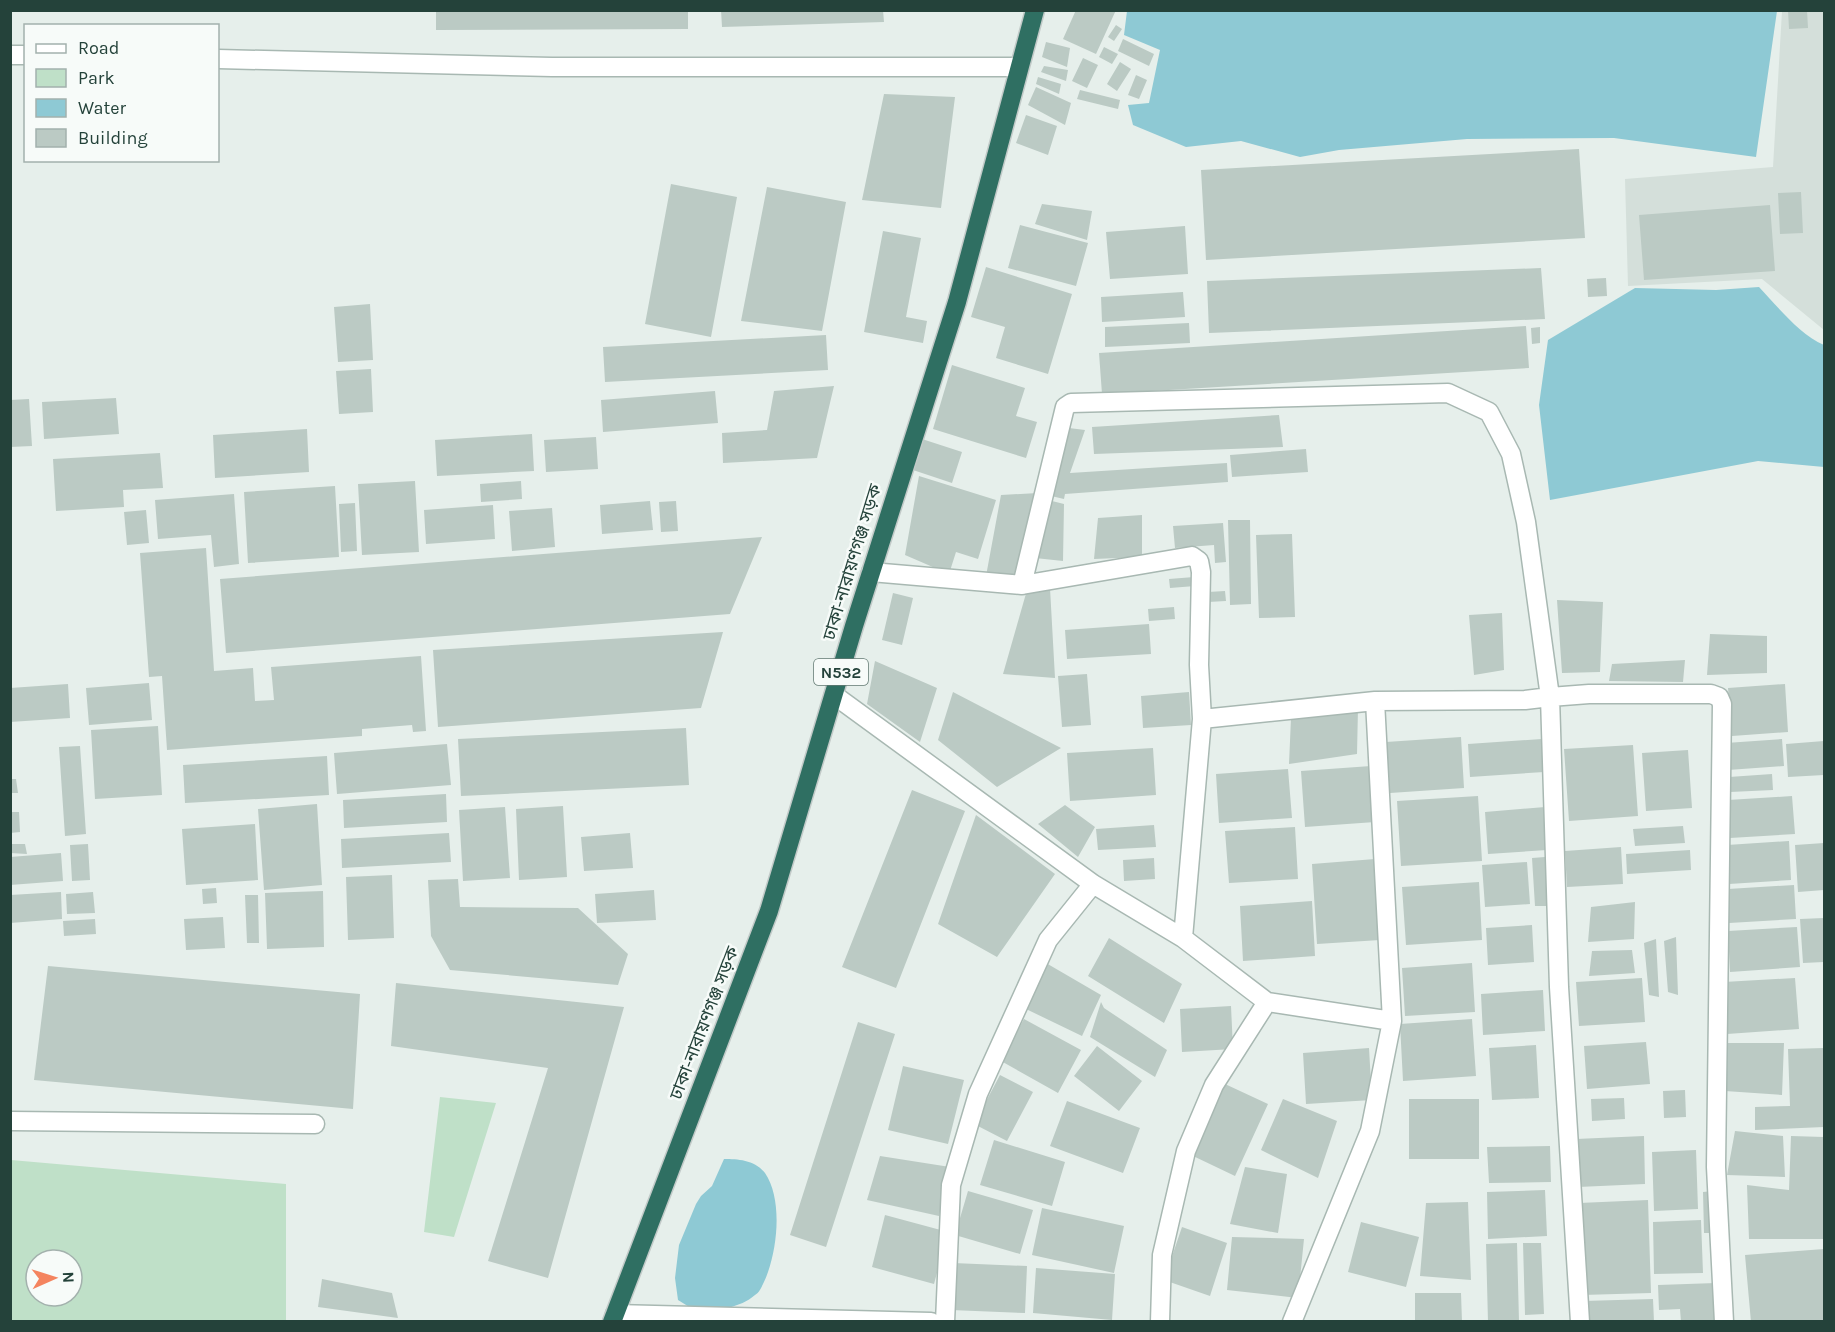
<svg xmlns="http://www.w3.org/2000/svg" width="1835" height="1332" font-family="Karla,'Noto Sans Bengali',sans-serif">
  <style>
    .built { fill: #d4dfda }
    .green { fill: #bfe0c8; fill-rule: evenodd }
    .water { fill: #8ec9d4 }
    .building { fill: #bbcac4 }
    .lines { fill: none; stroke-linecap: round; stroke-linejoin: round }
    .street-casing { stroke: #a8b8b2; stroke-width: 21 }
    .highway-casing { stroke: #c2cac8; stroke-width: 21 }
    .street { stroke: #fff; stroke-width: 18 }
    .highway { stroke: #2f6f62; stroke-width: 18 }
    .labels { text-anchor: middle; dominant-baseline: central; stroke-width: 5; stroke-linejoin: round; paint-order: stroke }
    .shield { fill: #f7fbf9; stroke: #637a73; stroke-width: 1.5 }
    .shield-label { font-size: 16px; font-weight: bold; fill: #24423a }
    .street-label { font-size: 18px; fill: #24423a; stroke: #f7fbf9 }
  </style>
  <rect width="100%" height="100%" fill="#e6efeb"/>
  <path class="built" d="M 1782,11 L 1824,11 L 1824,330 L 1762,279 L 1628,286 L 1625,179 L 1773,167 Z"/>
  <path class="green" d="M 440,1097 L 496,1103 L 454,1237 L 424,1232 Z
    M 11,1160 L 286,1184 L 286,1321 L 11,1321 ZM 36,1260 L 72,1260 L 72,1296 L 36,1296 Z"/>
  <path class="water" d="M 1127,11 L 1127,10 L 1777,11 L 1756,157 L 1614,138 L 1467,139 L 1339,150 L 1300,157 L 1241,141 L 1186,147 L 1133,125 L 1128,105 L 1149,103 L 1160,50 L 1124,35 Z
    M 1759,287 C 1778,307 1799,334 1824,345 L 1824,467 L 1758,461 L 1550,500 L 1539,405 L 1548,340 L 1635,288 L 1716,290 Z
    M 724,1159 C 738,1159 755,1160 765,1173 C 784,1201 777,1256 763,1284 C 761,1288 759,1293 755,1295 C 740,1308 718,1310 699,1313 L 678,1300 L 675,1278 L 679,1245 L 696,1204 L 701,1196 L 712,1186 Z"/>
  <path class="building" d="M 436,10 L 688,10 L 688,29 L 436,30 Z
    M 721,10 L 883,10 L 884,22 L 722,27 Z
    M 1076,10 L 1116,10 L 1096,54 L 1063,39 Z
    M 1788,10 L 1807,10 L 1808,28 L 1789,29 Z
    M 1116,25 L 1122,29 L 1114,41 L 1108,37 Z
    M 1123,39 L 1154,54 L 1149,66 L 1118,51 Z
    M 1046,42 L 1070,48 L 1067,67 L 1042,57 Z
    M 1104,47 L 1118,54 L 1112,64 L 1099,57 Z
    M 1083,58 L 1098,65 L 1087,88 L 1072,81 Z
    M 1120,62 L 1131,69 L 1117,91 L 1107,84 Z
    M 1044,66 L 1068,70 L 1066,81 L 1041,72 Z
    M 1136,75 L 1147,80 L 1139,99 L 1128,95 Z
    M 1038,77 L 1061,84 L 1059,94 L 1036,84 Z
    M 1036,87 L 1071,103 L 1065,125 L 1028,105 Z
    M 1080,90 L 1120,100 L 1118,109 L 1077,99 Z
    M 884,94 L 955,97 L 941,208 L 862,200 Z
    M 1026,115 L 1057,126 L 1048,155 L 1016,143 Z
    M 1579,149 L 1585,238 L 1206,260 L 1201,170 Z
    M 671,184 L 737,197 L 711,337 L 645,324 Z
    M 767,187 L 846,202 L 822,331 L 741,321 Z
    M 1801,192 L 1803,233 L 1780,234 L 1778,193 Z
    M 1042,204 L 1092,211 L 1087,240 L 1035,224 Z
    M 1770,205 L 1775,271 L 1644,280 L 1639,215 Z
    M 1020,225 L 1088,243 L 1076,286 L 1008,268 Z
    M 1185,226 L 1188,274 L 1110,279 L 1106,232 Z
    M 883,231 L 921,238 L 906,317 L 927,321 L 923,343 L 864,332 Z
    M 986,267 L 1072,294 L 1048,374 L 996,358 L 1005,327 L 971,317 Z
    M 1541,268 L 1545,319 L 1209,333 L 1207,281 Z
    M 1606,278 L 1607,296 L 1588,297 L 1587,279 Z
    M 1183,292 L 1185,317 L 1102,322 L 1101,297 Z
    M 370,304 L 373,360 L 338,362 L 334,307 Z
    M 1189,323 L 1190,343 L 1105,347 L 1105,327 Z
    M 1526,326 L 1529,368 L 1102,394 L 1099,353 Z
    M 1540,327 L 1540,343 L 1532,344 L 1531,328 Z
    M 826,335 L 828,370 L 605,382 L 603,347 Z
    M 952,365 L 1025,388 L 1016,416 L 1037,422 L 1026,458 L 933,429 Z
    M 371,369 L 373,412 L 339,414 L 336,371 Z
    M 834,386 L 817,458 L 723,463 L 722,433 L 767,430 L 774,391 Z
    M 715,391 L 718,423 L 603,432 L 601,400 Z
    M 116,398 L 119,434 L 44,439 L 42,402 Z
    M 29,399 L 32,446 L 10,447 L 10,400 Z
    M 1279,415 L 1283,447 L 1094,454 L 1092,427 Z
    M 1069,428 L 1085,430 L 1070,473 L 1227,463 L 1228,482 L 1065,494 L 1064,499 L 1047,495 Z
    M 307,429 L 309,472 L 215,478 L 213,435 Z
    M 532,434 L 534,471 L 437,476 L 435,440 Z
    M 596,437 L 598,469 L 546,472 L 544,440 Z
    M 922,439 L 962,452 L 952,483 L 913,470 Z
    M 1306,449 L 1308,472 L 1232,477 L 1230,455 Z
    M 160,453 L 163,488 L 123,490 L 124,507 L 56,511 L 53,459 Z
    M 919,476 L 996,500 L 978,559 L 956,552 L 949,574 L 905,555 Z
    M 415,481 L 419,552 L 362,555 L 358,484 Z
    M 521,481 L 522,499 L 481,502 L 480,484 Z
    M 335,486 L 339,557 L 248,563 L 244,492 Z
    M 1038,493 L 1014,581 L 986,576 L 1001,495 Z
    M 234,494 L 239,564 L 214,567 L 211,535 L 158,539 L 155,500 Z
    M 1048,500 L 1064,504 L 1063,561 L 1035,558 Z
    M 650,501 L 653,530 L 602,534 L 600,505 Z
    M 676,501 L 678,531 L 661,532 L 659,502 Z
    M 355,503 L 357,551 L 341,552 L 339,504 Z
    M 493,505 L 495,539 L 426,544 L 424,510 Z
    M 552,508 L 555,547 L 512,551 L 509,511 Z
    M 146,510 L 149,543 L 127,545 L 124,512 Z
    M 1142,515 L 1142,557 L 1094,559 L 1098,518 Z
    M 1228,520 L 1250,520 L 1251,604 L 1230,605 Z
    M 1223,523 L 1226,562 L 1215,563 L 1214,545 L 1175,548 L 1173,526 Z
    M 1292,534 L 1295,617 L 1259,618 L 1256,535 Z
    M 762,537 L 730,614 L 226,653 L 220,579 Z
    M 206,548 L 214,671 L 253,668 L 255,701 L 274,700 L 271,667 L 421,656 L 426,731 L 413,732 L 412,725 L 362,729 L 362,736 L 167,750 L 162,676 L 149,677 L 140,553 Z
    M 1194,577 L 1195,586 L 1170,588 L 1169,579 Z
    M 1050,588 L 1055,678 L 1003,674 L 1027,590 Z
    M 1225,591 L 1226,601 L 1208,602 L 1208,592 Z
    M 893,593 L 913,598 L 902,645 L 882,640 Z
    M 1557,600 L 1603,602 L 1600,672 L 1562,673 Z
    M 1174,607 L 1175,619 L 1149,621 L 1148,609 Z
    M 1502,613 L 1504,670 L 1474,675 L 1469,615 Z
    M 1149,624 L 1151,654 L 1067,659 L 1065,630 Z
    M 723,632 L 701,708 L 438,727 L 433,650 Z
    M 1710,634 L 1767,636 L 1767,673 L 1707,675 Z
    M 1685,660 L 1683,682 L 1609,681 L 1612,664 Z
    M 875,661 L 937,688 L 920,742 L 867,704 Z
    M 1087,674 L 1091,725 L 1062,727 L 1058,676 Z
    M 149,683 L 152,720 L 89,725 L 86,688 Z
    M 68,684 L 70,718 L 10,722 L 10,688 Z
    M 1785,684 L 1788,732 L 1732,736 L 1728,688 Z
    M 953,692 L 1061,748 L 997,787 L 938,740 Z
    M 1189,692 L 1191,725 L 1143,728 L 1141,696 Z
    M 1358,708 L 1357,754 L 1289,764 L 1291,718 Z
    M 158,726 L 162,795 L 95,799 L 91,730 Z
    M 686,728 L 689,785 L 461,796 L 458,739 Z
    M 1461,737 L 1464,788 L 1390,793 L 1386,742 Z
    M 1542,739 L 1544,772 L 1470,777 L 1468,744 Z
    M 1782,739 L 1784,766 L 1728,770 L 1726,743 Z
    M 1824,741 L 1824,775 L 1788,777 L 1786,744 Z
    M 447,744 L 451,785 L 337,794 L 334,753 Z
    M 1633,745 L 1638,816 L 1569,821 L 1564,749 Z
    M 80,746 L 86,834 L 65,836 L 59,747 Z
    M 1153,748 L 1156,795 L 1070,801 L 1067,753 Z
    M 1688,750 L 1692,808 L 1646,811 L 1642,753 Z
    M 327,756 L 329,795 L 185,803 L 183,765 Z
    M 1371,766 L 1375,822 L 1305,827 L 1301,771 Z
    M 1288,769 L 1292,818 L 1219,823 L 1216,774 Z
    M 1772,774 L 1773,790 L 1730,792 L 1729,777 Z
    M 10,779 L 16,779 L 18,793 L 10,793 Z
    M 912,790 L 965,811 L 896,988 L 842,967 Z
    M 446,794 L 447,822 L 344,828 L 343,800 Z
    M 1478,796 L 1482,861 L 1401,866 L 1397,801 Z
    M 1792,796 L 1795,834 L 1730,838 L 1728,800 Z
    M 317,804 L 322,885 L 264,890 L 258,809 Z
    M 1065,805 L 1095,827 L 1078,857 L 1038,824 Z
    M 563,806 L 567,877 L 519,880 L 516,809 Z
    M 505,807 L 510,878 L 463,881 L 459,810 Z
    M 1545,807 L 1547,850 L 1488,854 L 1485,812 Z
    M 10,812 L 19,812 L 20,832 L 10,833 Z
    M 976,815 L 1055,874 L 997,957 L 938,924 Z
    M 255,824 L 258,880 L 186,885 L 182,829 Z
    M 1154,825 L 1156,847 L 1098,850 L 1096,829 Z
    M 1683,826 L 1685,843 L 1635,846 L 1633,829 Z
    M 1295,827 L 1298,879 L 1229,883 L 1225,831 Z
    M 449,833 L 451,862 L 342,868 L 341,839 Z
    M 630,833 L 633,868 L 584,871 L 581,837 Z
    M 1789,841 L 1791,880 L 1729,884 L 1727,845 Z
    M 1824,843 L 1824,890 L 1798,892 L 1795,845 Z
    M 10,844 L 25,844 L 27,854 L 10,853 Z
    M 88,844 L 90,880 L 72,881 L 70,845 Z
    M 1621,847 L 1623,884 L 1567,887 L 1565,851 Z
    M 1690,850 L 1691,870 L 1627,874 L 1626,854 Z
    M 61,853 L 63,881 L 10,885 L 10,857 Z
    M 1545,857 L 1549,906 L 1535,906 L 1532,858 Z
    M 1154,858 L 1155,879 L 1124,881 L 1123,860 Z
    M 1375,859 L 1380,940 L 1317,944 L 1312,864 Z
    M 1527,862 L 1530,904 L 1485,907 L 1482,865 Z
    M 392,875 L 394,938 L 348,940 L 346,877 Z
    M 458,879 L 460,907 L 578,908 L 628,954 L 618,985 L 450,970 L 431,936 L 428,880 Z
    M 1479,882 L 1482,940 L 1406,945 L 1402,887 Z
    M 1794,885 L 1796,919 L 1729,923 L 1728,889 Z
    M 216,888 L 217,903 L 203,904 L 202,889 Z
    M 654,890 L 656,920 L 597,923 L 595,894 Z
    M 323,891 L 324,947 L 267,949 L 265,893 Z
    M 61,892 L 62,919 L 10,923 L 10,895 Z
    M 93,892 L 95,913 L 67,914 L 66,894 Z
    M 245,895 L 258,895 L 259,943 L 247,943 Z
    M 1312,901 L 1315,956 L 1243,961 L 1240,906 Z
    M 1635,902 L 1634,939 L 1588,942 L 1591,907 Z
    M 223,917 L 225,948 L 186,950 L 184,919 Z
    M 1824,918 L 1824,962 L 1803,963 L 1800,919 Z
    M 95,919 L 96,934 L 64,936 L 63,921 Z
    M 1532,925 L 1534,962 L 1488,965 L 1486,928 Z
    M 1797,927 L 1800,967 L 1730,972 L 1728,931 Z
    M 1676,937 L 1678,995 L 1668,992 L 1664,941 Z
    M 1109,938 L 1182,984 L 1164,1023 L 1088,976 Z
    M 1656,939 L 1659,997 L 1649,995 L 1644,943 Z
    M 1632,950 L 1635,973 L 1589,976 L 1592,951 Z
    M 1046,963 L 1101,995 L 1082,1036 L 1026,1009 Z
    M 1472,963 L 1475,1012 L 1405,1016 L 1402,968 Z
    M 48,966 L 360,994 L 353,1109 L 34,1080 Z
    M 1642,978 L 1645,1022 L 1579,1026 L 1576,982 Z
    M 1795,978 L 1799,1029 L 1727,1034 L 1724,982 Z
    M 396,983 L 624,1007 L 548,1278 L 488,1261 L 548,1068 L 391,1046 Z
    M 1543,990 L 1545,1031 L 1483,1035 L 1481,994 Z
    M 1101,1002 L 1104,1008 L 1167,1050 L 1155,1077 L 1090,1037 Z
    M 1231,1006 L 1233,1049 L 1182,1052 L 1180,1009 Z
    M 1024,1019 L 1081,1050 L 1058,1093 L 1001,1061 Z
    M 1472,1019 L 1476,1076 L 1403,1081 L 1400,1024 Z
    M 858,1022 L 895,1034 L 826,1247 L 790,1235 Z
    M 1646,1042 L 1650,1084 L 1587,1089 L 1584,1046 Z
    M 1725,1043 L 1784,1043 L 1782,1095 L 1725,1091 Z
    M 1536,1045 L 1539,1098 L 1492,1100 L 1489,1048 Z
    M 1097,1046 L 1142,1081 L 1119,1111 L 1074,1076 Z
    M 1369,1048 L 1372,1100 L 1306,1104 L 1303,1053 Z
    M 1824,1048 L 1824,1127 L 1755,1130 L 1755,1107 L 1790,1106 L 1788,1049 Z
    M 903,1066 L 964,1080 L 948,1144 L 888,1130 Z
    M 1000,1075 L 1033,1092 L 1007,1141 L 974,1124 Z
    M 1225,1084 L 1268,1104 L 1235,1176 L 1191,1155 Z
    M 1685,1090 L 1686,1117 L 1664,1118 L 1663,1091 Z
    M 1624,1098 L 1625,1119 L 1592,1121 L 1591,1099 Z
    M 1283,1099 L 1337,1121 L 1318,1178 L 1261,1150 Z
    M 1409,1099 L 1479,1099 L 1479,1159 L 1409,1159 Z
    M 1067,1101 L 1140,1128 L 1123,1173 L 1050,1146 Z
    M 1735,1131 L 1783,1136 L 1785,1177 L 1727,1175 Z
    M 1644,1136 L 1645,1184 L 1578,1187 L 1576,1139 Z
    M 1791,1136 L 1824,1137 L 1824,1239 L 1749,1239 L 1747,1185 L 1789,1190 Z
    M 994,1140 L 1065,1162 L 1052,1206 L 980,1185 Z
    M 1550,1146 L 1551,1182 L 1489,1183 L 1487,1147 Z
    M 1696,1150 L 1698,1209 L 1654,1211 L 1652,1152 Z
    M 880,1156 L 950,1167 L 939,1216 L 867,1200 Z
    M 1245,1167 L 1287,1174 L 1278,1233 L 1230,1224 Z
    M 1545,1190 L 1547,1236 L 1488,1239 L 1487,1192 Z
    M 968,1191 L 1033,1210 L 1020,1254 L 955,1235 Z
    M 1713,1191 L 1715,1233 L 1704,1233 L 1703,1192 Z
    M 1648,1200 L 1651,1293 L 1582,1295 L 1579,1203 Z
    M 1468,1202 L 1471,1280 L 1420,1276 L 1426,1203 Z
    M 1042,1208 L 1124,1226 L 1114,1273 L 1032,1255 Z
    M 885,1215 L 948,1232 L 934,1284 L 872,1267 Z
    M 1701,1220 L 1703,1273 L 1654,1274 L 1653,1222 Z
    M 1361,1222 L 1419,1237 L 1406,1287 L 1348,1272 Z
    M 1182,1227 L 1227,1243 L 1210,1296 L 1164,1280 Z
    M 1232,1237 L 1304,1239 L 1298,1298 L 1227,1290 Z
    M 1517,1243 L 1519,1321 L 1488,1322 L 1486,1244 Z
    M 1523,1243 L 1541,1243 L 1544,1314 L 1525,1315 Z
    M 1824,1249 L 1824,1322 L 1751,1322 L 1745,1255 Z
    M 953,1263 L 1027,1266 L 1025,1313 L 951,1310 Z
    M 1036,1268 L 1115,1274 L 1112,1320 L 1033,1313 Z
    M 322,1279 L 392,1293 L 398,1318 L 318,1307 Z
    M 1716,1283 L 1717,1322 L 1681,1322 L 1680,1309 L 1659,1310 L 1658,1285 Z
    M 1415,1293 L 1461,1293 L 1462,1322 L 1415,1322 Z
    M 1653,1299 L 1654,1322 L 1583,1322 L 1583,1301 Z"/>
  <g class="lines">
    <g class="street-casing">
      <path id="street" d="M 10,55 L 26,55
        M 218,59 L 552,67 L 1019,67
        M 871,572 L 1022,585 L 1192,556 L 1199,561 L 1201,572 L 1199,665 L 1202,719 L 1375,701 L 1525,700 L 1550,697 L 1559,987 L 1580,1322
        M 1022,585 L 1065,407 L 1071,403 L 1448,393 L 1489,412 L 1511,454 L 1526,522 L 1550,697 L 1589,694 L 1711,694 L 1719,697 L 1722,704 L 1716,1167 L 1724,1322
        M 834,695 L 1093,884 L 1183,938 L 1202,719
        M 1183,938 L 1267,1002 L 1392,1021
        M 10,1121 L 315,1124
        M 615,1314 L 931,1322
        M 945,1322 L 951,1185 L 978,1094 L 1048,940 L 1093,884
        M 1160,1322 L 1162,1255 L 1186,1151 L 1214,1085 L 1267,1002
        M 1292,1322 L 1370,1131 L 1392,1021 L 1375,701"/>
    </g>
    <g class="highway-casing">
      <path id="highway" d="M 612,1322 L 769,911 L 854,626 L 957,302 L 1035,10"/>
    </g>
    <use href="#street" class="street"/>
    <use href="#highway" class="highway"/>
  </g>
  <g class="labels">
    <rect class="shield" x="814" y="659" width="54" height="26" rx="4.5"/>
    <g class="shield-label">
      <text x="841" y="672">N532</text>
    </g>
    <g class="street-label">
      <text transform="translate(852 562) rotate(-73)">ঢাকা-নারায়ণগঞ্জ সড়ক</text>
      <text transform="translate(704 1023) rotate(-69)">ঢাকা-নারায়ণগঞ্জ সড়ক</text>
    </g>
  </g>
  <rect width="1835" height="1332" fill="none" stroke="#24423a" stroke-width="24"/>
  <rect x="24" y="24" width="195" height="138" fill="#f7fbf9" stroke="#a3b1ad" stroke-width="1.5"/>
  <rect x="36" y="44" width="30" height="9" fill="#ffffff" stroke="#a3b1ad" stroke-width="1.5"/>
  <text x="78" y="54" font-size="18" fill="#24423a">Road</text>
  <rect x="36" y="69" width="30" height="18" fill="#bfe0c8" stroke="#a3b1ad" stroke-width="1.5"/>
  <text x="78" y="84" font-size="18" fill="#24423a">Park</text>
  <rect x="36" y="99" width="30" height="18" fill="#8ec9d4" stroke="#a3b1ad" stroke-width="1.5"/>
  <text x="78" y="114" font-size="18" fill="#24423a">Water</text>
  <rect x="36" y="129" width="30" height="18" fill="#bbcac4" stroke="#a3b1ad" stroke-width="1.5"/>
  <text x="78" y="144" font-size="18" fill="#24423a">Building</text>
  <g transform="translate(54 1278) rotate(87)"><circle r="28" fill="#f7fbf9" stroke="#a3b1ad" stroke-width="1.5"/>
  <path d="M0-4.5L10 22L0 15L-10 22Z" fill="#f4845f"/>
  <text y="-9" font-size="16" font-weight="bold" text-anchor="middle" fill="#24423a">N</text>
  </g>
</svg>
